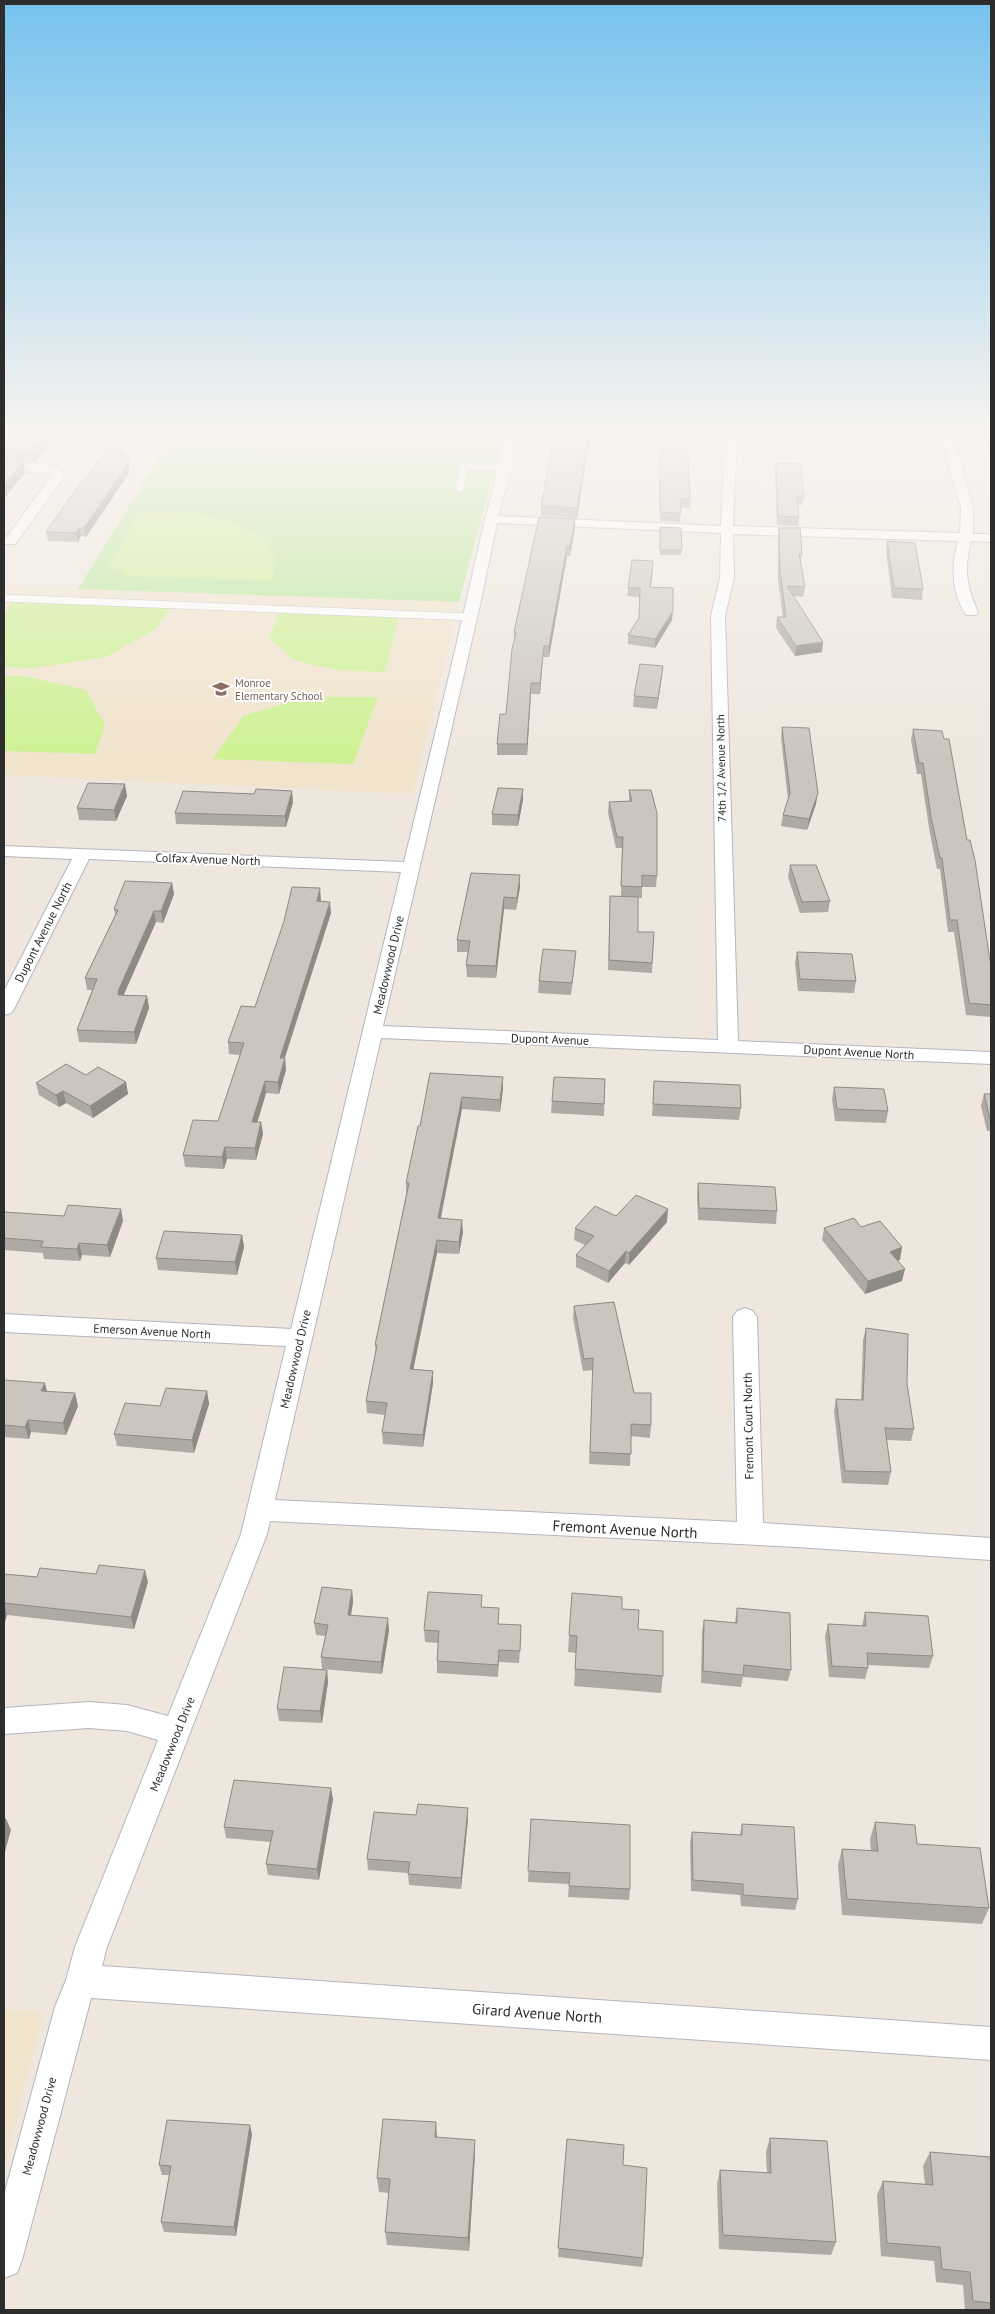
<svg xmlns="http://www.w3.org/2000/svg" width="995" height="2314" font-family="'PT Sans',sans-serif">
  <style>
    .education { fill: #f1e4cd }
    .green { fill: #b7e998 }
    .pitch { fill: #cdf193 }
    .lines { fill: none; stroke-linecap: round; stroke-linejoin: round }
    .service-casing { stroke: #b2b6c1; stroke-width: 8 }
    .minor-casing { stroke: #b2b6c1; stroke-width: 2 }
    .service { stroke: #fff; stroke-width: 7 }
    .minor { fill: #fff; fill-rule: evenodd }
    .wall { fill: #afa9a3 }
    .shaded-wall { fill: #8e8a84 }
    .building { fill: #cbc5bd; stroke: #8e8a84 }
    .labels { text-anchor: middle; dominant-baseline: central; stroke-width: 4; stroke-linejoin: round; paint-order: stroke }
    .far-education-label { font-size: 11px; fill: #785e54; stroke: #fff; text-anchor: start }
    .far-street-label { font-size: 11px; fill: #2d2d2d; stroke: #fff }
    .street-label { font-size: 12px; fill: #2d2d2d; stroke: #fff }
    .near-street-label { font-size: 15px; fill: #2d2d2d; stroke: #fff }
  </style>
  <rect width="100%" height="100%" fill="#efe7de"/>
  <path class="education" d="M 4,586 L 459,602 L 413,794 L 4,775 Z
    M 4,2009 L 44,2012 L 4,2166 Z"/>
  <path class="green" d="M 96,435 L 366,435 L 364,442 L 501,445 L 459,602 L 78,589 L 172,437 Z"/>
  <path class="pitch" d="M 140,512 L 194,513 L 236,523 L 266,541 L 276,561 L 271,581 L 129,576 L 109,565 Z
    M 11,603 L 173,604 L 156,629 L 106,657 L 33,668 L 4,667 L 4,615 Z
    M 279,612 L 399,614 L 385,672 L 337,670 L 294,660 L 269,638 Z
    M 4,676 L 24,676 L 86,690 L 105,725 L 95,754 L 4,751 Z
    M 308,697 L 378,697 L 353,764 L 213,759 L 244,715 Z"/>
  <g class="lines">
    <g class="service-casing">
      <path id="service" d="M 460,488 L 464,466 L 506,467
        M 4,598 L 470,617"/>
    </g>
    <g class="minor-casing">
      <path id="minor" d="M 503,435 L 515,435 L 512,467 L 498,516 L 721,526 L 725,435 L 737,435 L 733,526 L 960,533 L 961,508 L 941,435 L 953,435 L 973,508 L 973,534 L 991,534 L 991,542 L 971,541 C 964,570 966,585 978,612 L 976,615 L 966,615 C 951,592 951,566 958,541 L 733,534 L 734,578 L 725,616 L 738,1041 L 991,1052 L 991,1064 L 381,1038 L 275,1500 L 737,1522 L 733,1317 L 737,1311 L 745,1308 L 753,1311 L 757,1317 L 763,1523 L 991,1538 L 991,1560 L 797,1547 L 270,1521 L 267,1534 L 107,1947 L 102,1966 L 991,2027 L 991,2060 L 91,1998 L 22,2260 L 17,2273 L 4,2278 L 4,2195 L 55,2007 L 66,1980 L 75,1947 L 158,1740 L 127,1731 L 89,1728 L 4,1734 L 4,1708 L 89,1702 L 127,1705 L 168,1716 L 241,1534 L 286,1346 L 4,1332 L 4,1314 L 291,1329 L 401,872 L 89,859 L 14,1009 L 11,1013 L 4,1015 L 4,991 L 72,859 L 4,856 L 4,846 L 404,862 C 429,758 455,654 478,550 C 486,511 499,475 503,435 ZM 497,523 L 721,533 L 720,578 L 711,616 L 718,1040 L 383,1026 L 480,605 Z
        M 4,463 L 43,464 L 62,470 L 64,473 L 62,480 L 15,544 L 4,544 L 4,536 L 7,537 L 52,475 L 42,472 L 4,471 Z"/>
    </g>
    <use href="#service" class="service"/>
    <use href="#minor" class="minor"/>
  </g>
  <path class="wall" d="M 4,435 L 49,435 L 50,442 L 35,462 L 17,462 L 23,462 L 25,473 L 9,492 L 4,500 Z
    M 555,435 L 601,435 L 595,439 L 592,436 L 586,460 L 577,518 L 541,516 L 541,506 Z
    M 661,435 L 687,435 L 690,499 L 690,508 L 681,508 L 680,522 L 660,521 L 660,450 L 665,450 L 666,444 L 660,444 Z
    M 982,435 L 991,435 L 991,459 L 987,442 L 984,442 Z
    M 776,463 L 804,496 L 802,505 L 798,505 L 799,517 L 798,526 L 777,525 L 775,472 Z
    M 129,465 L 129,473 L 86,537 L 81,536 L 78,542 L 48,541 L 46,532 Z
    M 575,519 L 575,528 L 570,556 L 567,556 L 549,657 L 543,657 L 540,694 L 531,694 L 527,755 L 497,755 L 497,744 L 506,714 L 514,641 L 514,632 Z
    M 779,528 L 802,554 L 801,563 L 805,587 L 803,597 L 793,596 L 822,652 L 795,656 L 776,628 L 777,617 L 783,617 L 778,580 L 778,537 Z
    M 660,532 L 682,550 L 681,555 L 660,555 Z
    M 887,541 L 923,589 L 922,600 L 892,598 L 886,551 Z
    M 653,570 L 651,587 L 672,620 L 655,648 L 628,644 L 628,635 L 639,619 L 639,597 L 627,596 L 628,588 Z
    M 662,676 L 657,709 L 633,707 L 634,696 Z
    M 782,727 L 816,804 L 807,830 L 781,826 L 783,815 L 788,799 L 781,738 Z
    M 913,729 L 967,840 L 990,961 L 991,961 L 991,1017 L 966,1015 L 954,932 L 948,932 L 940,869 L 937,869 L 929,828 L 921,774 L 917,774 L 911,740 Z
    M 629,790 L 657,876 L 656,887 L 642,887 L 642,898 L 638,898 L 638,932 L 654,932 L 652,973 L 608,970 L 610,896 L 621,897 L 622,848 L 616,848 L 608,813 L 609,802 L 629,801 Z
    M 127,796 L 116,821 L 79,820 L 77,808 Z
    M 523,800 L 518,826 L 492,825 L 492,814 Z
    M 293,802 L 286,827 L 176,824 L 175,813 Z
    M 790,865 L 830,901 L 828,912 L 800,913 L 788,877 Z
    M 471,873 L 520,887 L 516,910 L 504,909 L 496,978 L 467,977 L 466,965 L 468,952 L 457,952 L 457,940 Z
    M 172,883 L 174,894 L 163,923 L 156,922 L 123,995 L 147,996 L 149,1008 L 136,1044 L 79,1042 L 77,1030 L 92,990 L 87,990 L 85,978 L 115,915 L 114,909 Z
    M 321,900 L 321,901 L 331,913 L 285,1058 L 286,1070 L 279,1094 L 266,1093 L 257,1122 L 261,1122 L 263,1134 L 256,1160 L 227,1159 L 224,1169 L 185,1167 L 183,1155 L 218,1121 L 240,1055 L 229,1054 L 228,1042 L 255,1007 Z
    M 576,951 L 575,962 L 571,995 L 538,993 L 539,981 Z
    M 797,952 L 856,981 L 854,993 L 798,991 L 795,963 Z
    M 430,1073 L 503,1077 L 503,1089 L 500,1112 L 462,1109 L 441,1218 L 463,1232 L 459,1254 L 437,1253 L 413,1369 L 433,1371 L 433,1383 L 423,1447 L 383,1444 L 382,1432 L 385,1415 L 367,1413 L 366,1401 L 376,1354 L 375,1345 L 406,1195 L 406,1183 L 420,1126 Z
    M 86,1075 L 126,1082 L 128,1094 L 93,1118 L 66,1103 L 59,1107 L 39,1095 L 36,1083 Z
    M 605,1079 L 604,1116 L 551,1113 L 552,1101 Z
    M 654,1081 L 741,1108 L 739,1120 L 652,1116 Z
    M 834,1087 L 888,1111 L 886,1123 L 835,1121 L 832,1099 Z
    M 984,1094 L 991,1094 L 991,1131 L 987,1131 L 981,1106 Z
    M 698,1183 L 777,1211 L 776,1224 L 698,1220 L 697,1195 Z
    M 4,1212 L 123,1221 L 110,1257 L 82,1255 L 80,1261 L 44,1259 L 43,1253 L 4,1250 Z
    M 616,1216 L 667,1222 L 629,1265 L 625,1263 L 608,1283 L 576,1267 L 576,1255 L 585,1245 L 574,1240 L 575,1228 Z
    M 861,1227 L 900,1260 L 898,1260 L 902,1281 L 865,1294 L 822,1240 L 824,1228 Z
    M 242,1235 L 244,1247 L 237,1275 L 158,1270 L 156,1258 Z
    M 574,1306 L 634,1393 L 651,1425 L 650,1438 L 631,1436 L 630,1466 L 589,1464 L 593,1370 L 583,1371 L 573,1318 Z
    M 866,1328 L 907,1384 L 914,1429 L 911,1441 L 887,1440 L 891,1472 L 888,1485 L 842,1483 L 834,1411 L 836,1399 L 861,1400 L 863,1340 Z
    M 4,1380 L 47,1391 L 78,1406 L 66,1435 L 31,1432 L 29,1439 L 4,1437 Z
    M 207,1391 L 209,1404 L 194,1453 L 117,1446 L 114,1434 Z
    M 4,1574 L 37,1577 L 148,1582 L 134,1629 L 7,1615 L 4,1625 Z
    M 352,1590 L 353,1602 L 351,1615 L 389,1630 L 382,1674 L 322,1669 L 321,1657 L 325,1636 L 316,1635 L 314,1623 Z
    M 482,1607 L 499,1624 L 521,1636 L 519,1663 L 499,1662 L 498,1677 L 437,1673 L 437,1661 L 438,1643 L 425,1642 L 424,1630 Z
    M 737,1608 L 791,1670 L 788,1681 L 743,1677 L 741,1687 L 701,1683 L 702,1632 L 704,1620 L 735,1623 Z
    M 622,1609 L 638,1629 L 663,1676 L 661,1693 L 574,1686 L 576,1653 L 568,1652 L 569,1635 Z
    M 865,1612 L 933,1656 L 929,1668 L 868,1665 L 868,1668 L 865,1679 L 829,1677 L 825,1636 L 828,1624 L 862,1626 Z
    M 327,1670 L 328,1682 L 322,1723 L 279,1721 L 277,1709 Z
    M 333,1799 L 319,1880 L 268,1875 L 266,1864 L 270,1842 L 226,1838 L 224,1827 Z
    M 468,1819 L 461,1889 L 409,1885 L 408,1873 L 368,1870 L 367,1859 Z
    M 531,1819 L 630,1889 L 629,1900 L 568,1897 L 569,1884 L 528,1882 Z
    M 875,1822 L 917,1844 L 989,1908 L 982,1924 L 842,1915 L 838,1865 L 842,1849 L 871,1851 L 870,1839 Z
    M 742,1824 L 798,1899 L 795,1910 L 741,1906 L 740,1895 L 691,1891 L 690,1843 L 692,1832 L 740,1835 Z
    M 252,2134 L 236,2236 L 164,2232 L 161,2222 L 169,2175 L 162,2175 L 159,2165 Z
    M 437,2137 L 475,2140 L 475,2154 L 469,2251 L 387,2245 L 385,2232 L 389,2193 L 379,2192 L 377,2178 Z
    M 770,2138 L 836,2242 L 831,2255 L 719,2249 L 717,2184 L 720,2170 L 767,2173 L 766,2152 Z
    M 567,2139 L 623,2165 L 643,2258 L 642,2267 L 558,2257 Z
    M 930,2152 L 991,2165 L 991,2310 L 965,2310 L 963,2285 L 936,2282 L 934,2261 L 881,2256 L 877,2195 L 883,2181 L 925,2184 L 923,2166 Z"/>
  <path class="shaded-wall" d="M 45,435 L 49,435 L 50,442 L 35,462 L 33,451 Z
    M 590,435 L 592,435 L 586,460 L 577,518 L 577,508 L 586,451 Z
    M 595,435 L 601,435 L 595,439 Z
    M 128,457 L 129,473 L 86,537 L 84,528 Z
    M 23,462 L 25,473 L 9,492 L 4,500 L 4,485 Z
    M 575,519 L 575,528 L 570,556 L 570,547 Z
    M 79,528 L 81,536 L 78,542 L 76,533 Z
    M 567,546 L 567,556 L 549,657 L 549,646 Z
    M 673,611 L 672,620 L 655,648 L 655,639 Z
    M 823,642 L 822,652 L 795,656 L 796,646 Z
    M 544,646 L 543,657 L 540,694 L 540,683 Z
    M 663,666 L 662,676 L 657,709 L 658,698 Z
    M 531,683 L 531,694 L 527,755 L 527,744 Z
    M 125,784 L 127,796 L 116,821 L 114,810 Z
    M 523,789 L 523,800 L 518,826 L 518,815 Z
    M 292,791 L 293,802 L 286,827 L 285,816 Z
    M 818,793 L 816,804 L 807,830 L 809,819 Z
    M 520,875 L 520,887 L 516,910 L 517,898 Z
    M 172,883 L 174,894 L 163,923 L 161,911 Z
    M 320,888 L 321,900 L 318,913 L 317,901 Z
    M 504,897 L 504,909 L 496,978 L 496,966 Z
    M 330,902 L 331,913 L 281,1069 L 280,1058 Z
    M 154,911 L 156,922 L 121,1001 L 118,995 L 119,989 Z
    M 147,996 L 149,1008 L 136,1044 L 134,1032 Z
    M 285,1058 L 286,1070 L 279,1094 L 278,1082 Z
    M 503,1077 L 503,1089 L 500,1112 L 500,1100 Z
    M 265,1081 L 266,1093 L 254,1134 L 252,1122 Z
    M 126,1082 L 128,1094 L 93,1118 L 90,1106 Z
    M 63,1091 L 66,1103 L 59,1107 L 56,1095 Z
    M 462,1097 L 462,1109 L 438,1230 L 438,1218 Z
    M 261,1122 L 263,1134 L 256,1160 L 255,1148 Z
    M 225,1147 L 227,1159 L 224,1169 L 222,1157 Z
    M 121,1209 L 123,1221 L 110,1257 L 107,1245 Z
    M 668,1209 L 667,1222 L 629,1265 L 629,1253 Z
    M 462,1220 L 463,1232 L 459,1254 L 459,1242 Z
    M 242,1235 L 244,1247 L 237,1275 L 235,1262 Z
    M 437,1240 L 437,1253 L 411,1381 L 410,1369 Z
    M 79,1243 L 82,1255 L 80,1261 L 77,1249 Z
    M 902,1247 L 900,1260 L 888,1264 L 890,1252 Z
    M 626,1251 L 625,1263 L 608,1283 L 609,1271 Z
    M 905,1269 L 902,1281 L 865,1294 L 868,1281 Z
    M 433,1371 L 433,1383 L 423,1447 L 423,1435 Z
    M 45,1383 L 48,1395 L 41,1391 Z
    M 207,1391 L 209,1404 L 194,1453 L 192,1440 Z
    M 75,1393 L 78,1406 L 66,1435 L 63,1423 Z
    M 28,1420 L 31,1432 L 29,1439 L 25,1427 Z
    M 145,1570 L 148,1582 L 134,1629 L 131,1617 Z
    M 352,1590 L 353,1602 L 349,1627 L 348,1615 Z
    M 4,1604 L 7,1615 L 4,1625 Z
    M 388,1618 L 389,1630 L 382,1674 L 381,1662 Z
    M 327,1670 L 328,1682 L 322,1723 L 320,1711 Z
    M 331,1788 L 333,1799 L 319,1880 L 317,1869 Z
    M 468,1808 L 468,1819 L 461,1889 L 461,1878 Z
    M 6,1819 L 11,1830 L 4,1855 L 4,1828 Z
    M 436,2122 L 437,2137 L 436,2151 L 435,2137 Z
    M 250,2125 L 252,2134 L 236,2236 L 234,2227 Z
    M 475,2140 L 475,2154 L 469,2251 L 468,2238 Z"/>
  <path class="building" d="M 4,435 L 45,435 L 33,451 L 4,450 Z
    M 555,435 L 590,435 L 586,451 L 577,508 L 541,506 Z
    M 661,435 L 687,435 L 690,499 L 680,499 L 681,513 L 660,512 L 660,450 L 665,450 L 667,435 Z
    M 989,435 L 991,435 L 991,443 Z
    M 113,442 L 128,457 L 128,464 L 84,528 L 79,528 L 76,533 L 46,532 L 69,499 Z
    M 4,461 L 23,462 L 4,485 Z
    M 776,463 L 801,464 L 804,496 L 797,496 L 799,517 L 778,516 Z
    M 539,517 L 575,519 L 570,547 L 567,546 L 549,646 L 544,646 L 540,683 L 531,683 L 527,744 L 497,744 L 500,714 L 506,714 L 512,649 L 516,632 L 514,632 Z
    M 660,527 L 681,528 L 682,550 L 660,550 Z
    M 779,528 L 800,528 L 802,554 L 799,554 L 805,587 L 787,586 L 823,642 L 796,646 L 777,617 L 786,617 L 780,570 Z
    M 887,541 L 915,543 L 923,589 L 894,588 Z
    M 632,560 L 653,561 L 650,587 L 673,588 L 673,611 L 655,639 L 628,635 L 639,618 L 640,588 L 628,588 Z
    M 640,664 L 663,666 L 658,698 L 634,696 Z
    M 782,727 L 809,728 L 818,793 L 809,819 L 783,815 L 790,793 Z
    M 913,729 L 942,731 L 944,739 L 949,739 L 967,840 L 970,840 L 975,860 L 990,961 L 991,961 L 991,1005 L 969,1003 L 957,920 L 950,920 L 942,858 L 940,858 L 931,817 L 923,763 L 919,763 Z
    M 88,783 L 125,784 L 114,810 L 77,808 Z
    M 498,788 L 523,789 L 518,815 L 492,814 Z
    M 256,789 L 292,791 L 285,816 L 175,813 L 183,791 L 254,794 Z
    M 629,790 L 651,790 L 657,813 L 657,876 L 642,875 L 642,887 L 621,886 L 623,837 L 617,837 L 609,802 L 632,801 Z
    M 790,865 L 816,865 L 830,901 L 802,902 Z
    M 471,873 L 520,875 L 517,898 L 504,897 L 496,966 L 466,965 L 470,941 L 457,940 Z
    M 125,881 L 172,883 L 161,911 L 154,911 L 119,989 L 118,995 L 147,996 L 134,1032 L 77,1030 L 97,979 L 85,978 L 118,910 L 114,909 Z
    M 292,887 L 320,888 L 317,901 L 330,902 L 280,1058 L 285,1058 L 278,1082 L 265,1081 L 252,1122 L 261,1122 L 255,1148 L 225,1147 L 222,1157 L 183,1155 L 193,1120 L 218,1121 L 244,1043 L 228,1042 L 241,1006 L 255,1007 L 284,921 Z
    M 610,896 L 638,897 L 638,932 L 654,932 L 652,963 L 609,960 Z
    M 543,949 L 576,951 L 572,983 L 539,981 Z
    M 797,952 L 852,954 L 856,981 L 800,979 Z
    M 66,1064 L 86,1075 L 98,1067 L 126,1082 L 90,1106 L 63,1091 L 56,1095 L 36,1083 Z
    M 430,1073 L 503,1077 L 500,1100 L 462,1097 L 438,1218 L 462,1220 L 459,1242 L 437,1240 L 410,1369 L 433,1371 L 423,1435 L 382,1432 L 387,1403 L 366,1401 L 377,1345 L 375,1345 L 409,1183 L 406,1183 L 418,1126 L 420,1126 Z
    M 554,1077 L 605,1079 L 604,1104 L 552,1101 Z
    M 654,1081 L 740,1085 L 741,1108 L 653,1104 Z
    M 834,1087 L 884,1089 L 888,1111 L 837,1109 Z
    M 984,1094 L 991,1094 L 991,1119 L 990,1119 Z
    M 698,1183 L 775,1187 L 777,1211 L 699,1208 Z
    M 636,1195 L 668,1209 L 629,1253 L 626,1251 L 609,1271 L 576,1255 L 594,1236 L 575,1228 L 595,1206 L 616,1216 Z
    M 68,1205 L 121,1209 L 107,1245 L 79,1243 L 77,1249 L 41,1247 L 43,1241 L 4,1238 L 4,1212 L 64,1216 Z
    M 854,1218 L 861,1227 L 880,1221 L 902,1247 L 890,1252 L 905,1269 L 868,1281 L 824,1228 Z
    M 164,1231 L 242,1235 L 235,1262 L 156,1258 Z
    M 614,1302 L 634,1393 L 651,1393 L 651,1425 L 631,1424 L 631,1454 L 590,1452 L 593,1358 L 584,1359 L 574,1306 Z
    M 866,1328 L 908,1334 L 907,1384 L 914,1429 L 885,1428 L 891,1472 L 845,1471 L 836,1399 L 863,1400 Z
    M 4,1380 L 45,1383 L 41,1391 L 75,1393 L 63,1423 L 28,1420 L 25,1427 L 4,1425 Z
    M 166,1388 L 207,1391 L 192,1440 L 114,1434 L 125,1403 L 160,1406 Z
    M 99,1565 L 145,1570 L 131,1617 L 4,1603 L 4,1574 L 37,1577 L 40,1568 L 96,1574 Z
    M 322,1587 L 352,1590 L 348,1615 L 388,1618 L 381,1662 L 321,1657 L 328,1625 L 314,1623 Z
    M 428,1592 L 482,1595 L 481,1607 L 499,1608 L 498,1624 L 521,1625 L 520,1651 L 499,1650 L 498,1665 L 437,1661 L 439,1631 L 424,1630 Z
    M 572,1593 L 622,1597 L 622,1609 L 639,1610 L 638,1629 L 663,1631 L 663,1676 L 575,1669 L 577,1636 L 569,1635 Z
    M 737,1608 L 790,1613 L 791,1670 L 744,1665 L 743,1675 L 703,1671 L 704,1620 L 737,1623 Z
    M 865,1612 L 928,1616 L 933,1656 L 867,1653 L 868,1668 L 832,1666 L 828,1624 L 866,1626 Z
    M 284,1667 L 327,1670 L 320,1711 L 277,1709 Z
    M 234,1780 L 331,1788 L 317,1869 L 266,1864 L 273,1831 L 224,1827 Z
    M 418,1804 L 468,1808 L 461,1878 L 408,1874 L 410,1862 L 367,1859 L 374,1812 L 416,1815 Z
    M 4,1819 L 6,1819 L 4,1828 Z
    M 531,1819 L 630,1825 L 630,1889 L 569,1886 L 570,1873 L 528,1871 Z
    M 875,1822 L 915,1825 L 917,1844 L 980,1848 L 989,1908 L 847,1899 L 842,1849 L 878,1851 Z
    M 742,1824 L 794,1827 L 798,1899 L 743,1895 L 743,1884 L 693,1880 L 692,1832 L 742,1835 Z
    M 383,2119 L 436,2122 L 435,2137 L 475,2140 L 468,2238 L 385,2232 L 390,2179 L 377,2178 Z
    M 167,2120 L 250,2125 L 234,2227 L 161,2222 L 171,2166 L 159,2165 Z
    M 770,2138 L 827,2141 L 836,2242 L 723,2235 L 720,2170 L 771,2173 Z
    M 567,2139 L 624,2145 L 623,2165 L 647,2168 L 643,2258 L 558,2248 Z
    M 930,2152 L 990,2157 L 991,2165 L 991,2303 L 973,2301 L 970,2272 L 942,2269 L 940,2247 L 887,2243 L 883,2181 L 933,2185 Z"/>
  <linearGradient id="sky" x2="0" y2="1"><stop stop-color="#76c2ee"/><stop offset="0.57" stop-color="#f8f4f0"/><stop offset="1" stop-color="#f8f4f0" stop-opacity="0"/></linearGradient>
  <rect width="995" height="759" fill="url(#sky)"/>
  <defs>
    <g id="school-bare" transform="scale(1.35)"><path d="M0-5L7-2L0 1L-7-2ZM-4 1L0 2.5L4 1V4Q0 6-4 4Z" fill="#8d6e63" stroke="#fff" stroke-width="2.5" paint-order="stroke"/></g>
  </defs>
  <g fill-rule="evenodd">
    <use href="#school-bare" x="221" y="689"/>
  </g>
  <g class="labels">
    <g class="far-education-label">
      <text x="235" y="683">Monroe<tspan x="235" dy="13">Elementary School</tspan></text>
    </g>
    <g class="far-street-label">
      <text transform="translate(721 768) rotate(-91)">74th 1/2 Avenue North</text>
    </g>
    <g class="street-label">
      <text transform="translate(208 859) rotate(2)">Colfax Avenue North</text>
      <text transform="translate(43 932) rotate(-63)">Dupont Avenue North</text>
      <text transform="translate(388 965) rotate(-77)">Meadowwood Drive</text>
      <text transform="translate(550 1039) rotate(2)">Dupont Avenue</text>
      <text transform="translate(859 1052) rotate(3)">Dupont Avenue North</text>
      <text transform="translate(152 1331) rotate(3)">Emerson Avenue North</text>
      <text transform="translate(295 1359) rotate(-77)">Meadowwood Drive</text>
      <text transform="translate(748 1426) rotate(-91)">Fremont Court North</text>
      <text transform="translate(172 1744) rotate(-68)">Meadowwood Drive</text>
      <text transform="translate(39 2126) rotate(-75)">Meadowwood Drive</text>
    </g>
    <g class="near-street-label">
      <text transform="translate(625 1529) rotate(3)">Fremont Avenue North</text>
      <text transform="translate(537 2013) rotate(4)">Girard Avenue North</text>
    </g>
  </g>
  <rect width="995" height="2314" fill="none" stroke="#2d2d2d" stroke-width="10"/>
</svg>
